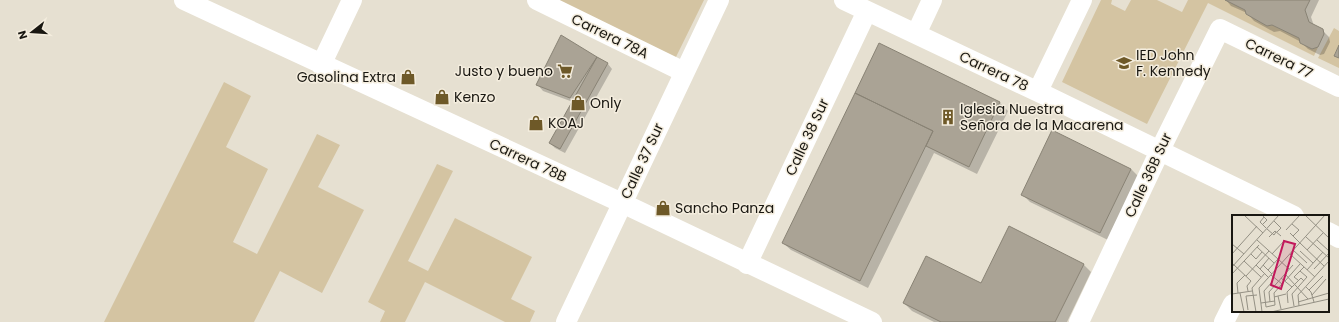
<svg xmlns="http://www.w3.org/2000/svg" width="1339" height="322" font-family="Poppins,sans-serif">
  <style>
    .green { fill: #d4c4a2 }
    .shadow { fill: #0003 }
    .building { fill: #aaa395; stroke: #898375 }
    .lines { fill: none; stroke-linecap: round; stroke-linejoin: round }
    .minor { stroke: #fff; stroke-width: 20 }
    .labels { text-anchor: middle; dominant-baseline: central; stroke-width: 3; stroke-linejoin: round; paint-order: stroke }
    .street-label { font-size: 14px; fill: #191711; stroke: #f4edde }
    .poi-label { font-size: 14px; fill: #191711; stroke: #f4edde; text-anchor: start }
    .inset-road { fill: none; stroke: #949084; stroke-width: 1 }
    .view { fill: #c2185b; fill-opacity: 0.15; stroke: #c2185b; stroke-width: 2 }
    .inset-edge { fill: none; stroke: #191711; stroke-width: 2 }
  </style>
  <rect width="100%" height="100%" fill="#e6e0d1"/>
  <path class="green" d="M 558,0 L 704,0 L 675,59 Z
    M 1101,0 L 1112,0 L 1111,4 L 1125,11 L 1131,0 L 1157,0 L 1182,12 L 1188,0 L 1225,0 L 1245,10 L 1246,14 L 1267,26 L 1272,25 L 1299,38 L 1300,43 L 1312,49 L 1318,47 L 1314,56 L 1208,3 L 1147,124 L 1062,82 Z
    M 1334,28 L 1339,31 L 1339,45 L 1334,55 L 1339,58 L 1339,68 L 1318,58 Z
    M 224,82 L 251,96 L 226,147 L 268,169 L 233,242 L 257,254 L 317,134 L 340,145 L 318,187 L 364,210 L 322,293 L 280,271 L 254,322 L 104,322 Z
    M 437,164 L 453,171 L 408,261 L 428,271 L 455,218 L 532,257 L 511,299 L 535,311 L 530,322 L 505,322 L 425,282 L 405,322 L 380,322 L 385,311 L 368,302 Z"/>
  <path class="shadow" d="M 1226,0 L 1319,0 L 1311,17 L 1314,26 L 1322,30 L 1329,37 L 1330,42 L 1324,54 L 1320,55 L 1308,49 L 1301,42 L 1280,31 L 1274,32 L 1254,21 L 1247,13 L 1231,6 Z
    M 562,37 L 608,64 L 612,69 L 565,153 L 555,148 L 550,143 L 573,102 L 543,91 L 537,84 Z
    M 879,44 L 1000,103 L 1008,111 L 977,174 L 934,153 L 868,288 L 791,250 L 783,243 Z
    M 1131,169 L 1139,177 L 1108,240 L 1030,202 L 1022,194 Z
    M 1083,264 L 1091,272 L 1067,322 L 934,322 L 912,311 L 904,303 L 982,285 Z"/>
  <path class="building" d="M 1225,0 L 1310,0 L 1305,10 L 1309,22 L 1323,29 L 1324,34 L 1318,47 L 1312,49 L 1300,43 L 1299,38 L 1272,25 L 1267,26 L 1246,14 L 1245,10 Z
    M 561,35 L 597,57 L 570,98 L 536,85 Z
    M 879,43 L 1000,102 L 969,167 L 926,146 L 933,131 L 855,93 Z
    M 1339,45 L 1339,58 L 1334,56 Z
    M 597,57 L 608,63 L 560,149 L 549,143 Z
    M 855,93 L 933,131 L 860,281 L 782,243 Z
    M 1052,130 L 1131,169 L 1100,233 L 1021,195 Z
    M 1009,226 L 1084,264 L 1055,322 L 941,322 L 903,303 L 926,256 L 981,283 Z"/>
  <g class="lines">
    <path class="minor" d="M 184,0 L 622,203 L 872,322
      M 537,0 L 684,72
      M 844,0 L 1049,97 L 1294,216
      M 916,34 L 932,0
      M 321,65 L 352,0
      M 1038,91 L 1082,0
      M 1328,232 L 1339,238
      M 747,264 L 867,11
      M 566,322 L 719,0
      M 1079,322 L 1165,140 L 1220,29 L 1339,87
      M 1224,322 L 1233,304"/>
  </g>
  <defs>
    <g id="school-bare" transform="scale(1.2)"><path d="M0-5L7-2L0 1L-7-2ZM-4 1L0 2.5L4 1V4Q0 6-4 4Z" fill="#6e5928" stroke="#f4edde" stroke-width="2.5" paint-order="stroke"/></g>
    <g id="supermarket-bare" transform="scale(1.2)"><path d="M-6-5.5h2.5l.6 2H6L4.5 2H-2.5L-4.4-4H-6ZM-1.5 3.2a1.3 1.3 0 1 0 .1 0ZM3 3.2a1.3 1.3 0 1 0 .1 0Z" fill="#6e5928" stroke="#f4edde" stroke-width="2.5" paint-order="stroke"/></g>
    <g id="shop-bare" transform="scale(1.2)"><path d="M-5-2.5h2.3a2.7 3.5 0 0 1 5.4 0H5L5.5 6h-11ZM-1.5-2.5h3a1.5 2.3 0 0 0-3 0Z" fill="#6e5928" stroke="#f4edde" stroke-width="2.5" paint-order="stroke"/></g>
    <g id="building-bare" transform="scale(1.2)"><path d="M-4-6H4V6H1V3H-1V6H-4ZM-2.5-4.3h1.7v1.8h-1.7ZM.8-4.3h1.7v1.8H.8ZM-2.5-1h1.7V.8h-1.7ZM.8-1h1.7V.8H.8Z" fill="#6e5928" stroke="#f4edde" stroke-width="2.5" paint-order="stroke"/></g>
  </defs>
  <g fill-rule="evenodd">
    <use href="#school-bare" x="1124" y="63"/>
    <use href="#supermarket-bare" x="565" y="71"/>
    <use href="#shop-bare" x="408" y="77"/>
    <use href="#shop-bare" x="442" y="97"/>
    <use href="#shop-bare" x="578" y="103"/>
    <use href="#building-bare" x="948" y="117"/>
    <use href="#shop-bare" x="536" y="123"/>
    <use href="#shop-bare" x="663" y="208"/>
  </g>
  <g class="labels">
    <g class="street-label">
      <text transform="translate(610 36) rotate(26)">Carrera 78A</text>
      <text transform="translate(1279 58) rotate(26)">Carrera 77</text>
      <text transform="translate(994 71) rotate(25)">Carrera 78</text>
      <text transform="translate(807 137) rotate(-65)">Calle 38 Sur</text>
      <text transform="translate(528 160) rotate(25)">Carrera 78B</text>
      <text transform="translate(642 161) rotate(-65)">Calle 37 Sur</text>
      <text transform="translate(1148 175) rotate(-65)">Calle 36B Sur</text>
    </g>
    <g class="poi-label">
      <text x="1136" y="55">IED John<tspan x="1136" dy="16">F. Kennedy</tspan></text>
      <text x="553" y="71" text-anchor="end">Justo y bueno</text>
      <text x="396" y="77" text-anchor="end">Gasolina Extra</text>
      <text x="454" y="97">Kenzo</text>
      <text x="590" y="103">Only</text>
      <text x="960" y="109">Iglesia Nuestra<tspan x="960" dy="16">Señora de la Macarena</tspan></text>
      <text x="548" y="123">KOAJ</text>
      <text x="675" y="208">Sancho Panza</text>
    </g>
  </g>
  <g transform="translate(1232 215)">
    <rect width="97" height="97" fill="#e6e0d1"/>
    <path class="inset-road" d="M 12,0 L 31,18M 30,0 L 35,5 L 31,9M 73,0 L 97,23M 32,2 L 28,7 L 34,13M 42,6 L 49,13 L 45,17M 60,9 L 67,15 L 61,21M 35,14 L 42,20 L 44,17M 54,15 L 68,0M 58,18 L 68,28M 37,22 L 43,16 L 49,21M 74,22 L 97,43M 25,25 L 57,54M 85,25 L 97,36M 68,28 L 92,51M 0,29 L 12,39M 25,32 L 42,48M 61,35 L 75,48M 75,35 L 91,18M 68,36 L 81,48M 0,39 L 25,11M 19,39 L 24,44 L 30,37M 40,39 L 53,25M 58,39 L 83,62M 12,46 L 29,62M 1,49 L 19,66 L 15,71 L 16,76M 24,50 L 36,62M 31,50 L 40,59M 0,52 L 47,0M 28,54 L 37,43M 82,54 L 97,38M 36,55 L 46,44M 75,55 L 91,37M 0,59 L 27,30M 53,59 L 76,84M 39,60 L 50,69 L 42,78 L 43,90 L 34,92 L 32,76 L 40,67M 14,61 L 37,36M 49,63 L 60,72M 66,65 L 62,62 L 72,52M 53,66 L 68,49M 74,72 L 79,77 L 82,87M 77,75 L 91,61M 6,78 L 5,68 L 13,60M 8,78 L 12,97M 0,79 L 20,76M 80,80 L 94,64M 46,81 L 49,94M 42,82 L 54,79M 38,87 L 37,77 L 61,50M 66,87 L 97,78M 29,88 L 43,86M 56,88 L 55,77 L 69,63 L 72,66M 62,91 L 60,79 L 75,62 L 68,56M 67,91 L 66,80 L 97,46M 16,95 L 14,81 L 25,80M 24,97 L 20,73 L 33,58M 30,97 L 27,73 L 93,0M 39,97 L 97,84"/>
    <path class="view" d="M 52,26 L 63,29 L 49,74 L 39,70 Z"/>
    <rect width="97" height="97" class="inset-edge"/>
  </g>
  <g transform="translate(32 32) rotate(253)" stroke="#f4edde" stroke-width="3" paint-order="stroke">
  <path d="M0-3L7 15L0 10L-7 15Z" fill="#191711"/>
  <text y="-6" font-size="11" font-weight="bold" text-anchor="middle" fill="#191711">N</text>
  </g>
</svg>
